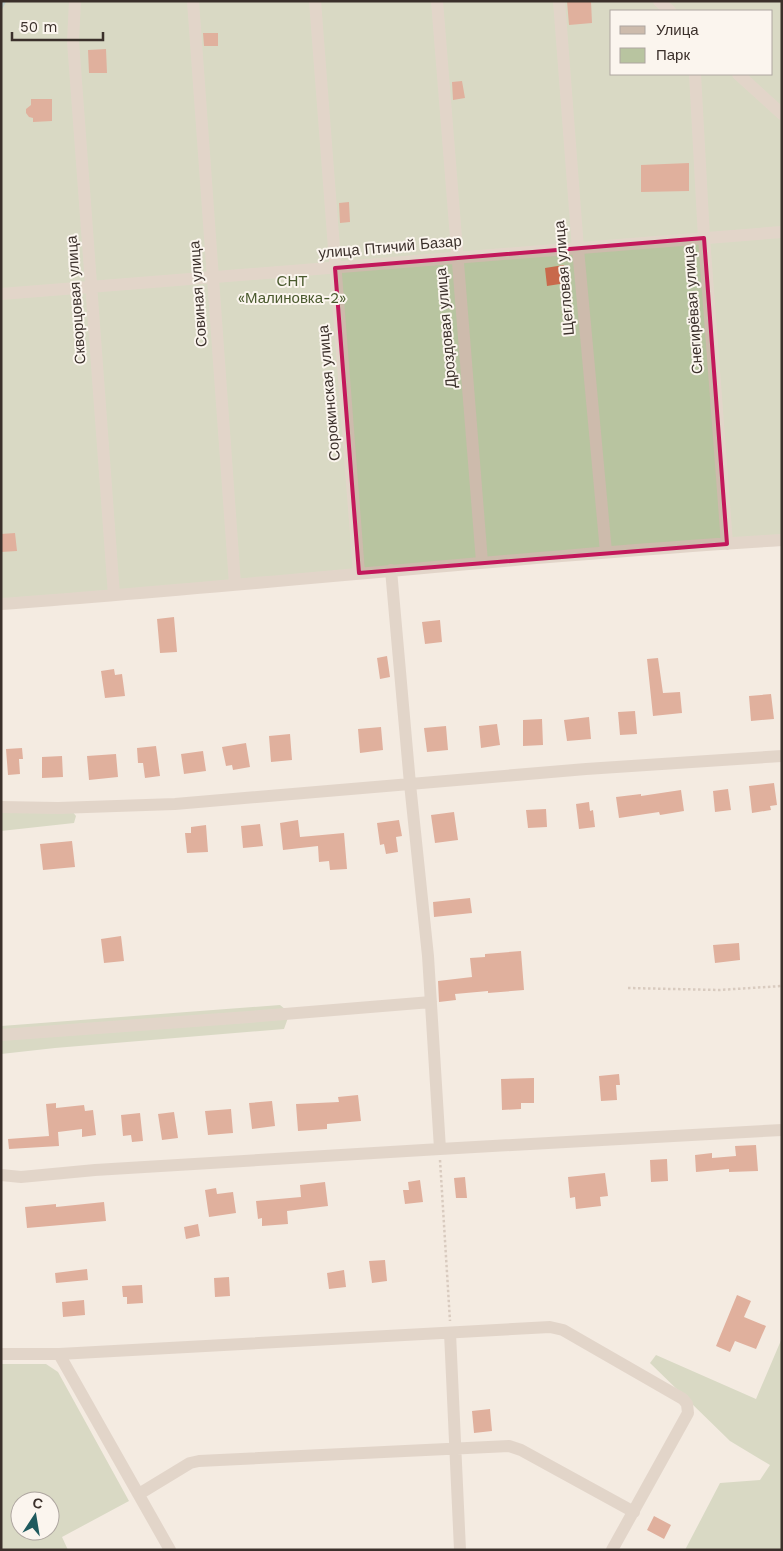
<svg xmlns="http://www.w3.org/2000/svg" width="783" height="1551" font-family="'Work Sans',sans-serif">
  <style>
    .green { fill: #b8c4a0; fill-rule: evenodd }
    .lines { fill: none; stroke-linecap: round; stroke-linejoin: round }
    .stream { stroke: #7fb0b2; stroke-width: 4 }
    .building { fill: #c8694b }
    .path { stroke: #b9a596; stroke-width: 2.5; stroke-dasharray: 2.5 2.5; stroke-linecap: butt }
    .minor { stroke: #cdbbac; stroke-width: 12 }
    .marked { fill: none; stroke: #c2185b; stroke-width: 4; stroke-linejoin: round }
    .labels { text-anchor: middle; dominant-baseline: central; stroke-width: 4; stroke-linejoin: round; paint-order: stroke }
    .street-label { font-size: 15px; fill: #3b302b; stroke: #fbf5ee }
    .park-label { font-size: 15px; fill: #4a5a2e; stroke: #fbf5ee }
  </style>
  <rect width="100%" height="100%" fill="#f4ebe1"/>
  <path class="green" d="M 1,1 L 782,1 L 782,540 L 1,604 ZM 612,11 L 772,11 L 772,74 L 612,74 Z
    M 1,811 L 72,811 L 76,816 L 74,823 L 1,831 Z
    M 280,1005 L 286,1010 L 289,1015 L 284,1029 L 55,1048 L 1,1054 L 1,1026 Z
    M 782,1338 L 782,1550 L 685,1550 L 720,1483 L 760,1480 L 770,1465 L 730,1441 L 650,1363 L 656,1355 L 756,1399 Z
    M 1,1364 L 46,1364 L 58,1372 L 129,1501 L 62,1537 L 68,1550 L 1,1550 ZM 20,1501 L 50,1501 L 50,1531 L 20,1531 Z"/>
  <g class="lines">
    <path class="stream" d="M 1,7 L 4,1"/>
  </g>
  <path class="building" d="M 567,1 L 591,1 L 592,23 L 569,25 Z
    M 203,33 L 218,33 L 218,46 L 204,46 Z
    M 106,49 L 107,73 L 89,73 L 88,50 Z
    M 462,81 L 465,98 L 453,100 L 452,82 Z
    M 31,99 L 52,99 L 52,121 L 33,122 L 33,118 L 29,117 L 26,113 L 26,109 L 31,105 Z
    M 689,163 L 689,191 L 641,192 L 641,165 Z
    M 349,202 L 350,222 L 340,223 L 339,203 Z
    M 564,265 L 566,283 L 547,286 L 545,268 Z
    M 15,533 L 17,551 L 1,552 L 1,534 Z
    M 174,617 L 177,652 L 160,653 L 157,619 Z
    M 440,620 L 442,642 L 425,644 L 422,622 Z
    M 387,656 L 390,677 L 380,679 L 377,658 Z
    M 658,658 L 663,693 L 680,692 L 682,713 L 653,716 L 647,659 Z
    M 114,669 L 115,675 L 122,674 L 125,696 L 105,698 L 101,671 Z
    M 771,694 L 774,719 L 751,721 L 749,696 Z
    M 635,711 L 637,734 L 620,735 L 618,712 Z
    M 589,717 L 591,739 L 567,741 L 564,720 Z
    M 542,719 L 543,745 L 523,746 L 523,720 Z
    M 497,724 L 500,745 L 481,748 L 479,726 Z
    M 446,726 L 448,750 L 427,752 L 424,728 Z
    M 381,727 L 383,750 L 360,753 L 358,729 Z
    M 290,734 L 292,760 L 271,762 L 269,736 Z
    M 246,743 L 250,767 L 233,770 L 232,765 L 226,766 L 222,747 Z
    M 156,746 L 160,776 L 145,778 L 143,763 L 138,763 L 137,748 Z
    M 22,748 L 23,759 L 19,759 L 20,774 L 8,775 L 6,749 Z
    M 203,751 L 206,771 L 184,774 L 181,754 Z
    M 116,754 L 118,777 L 89,780 L 87,756 Z
    M 62,756 L 63,777 L 42,778 L 42,757 Z
    M 774,783 L 777,805 L 770,806 L 771,810 L 752,813 L 749,786 Z
    M 728,789 L 731,810 L 715,812 L 713,791 Z
    M 681,790 L 684,811 L 660,815 L 659,812 L 619,818 L 616,797 L 641,794 L 641,796 Z
    M 589,802 L 590,811 L 593,810 L 595,827 L 579,829 L 576,804 Z
    M 546,809 L 547,827 L 528,828 L 526,810 Z
    M 454,812 L 458,840 L 435,843 L 431,815 Z
    M 298,820 L 300,837 L 344,833 L 347,869 L 330,870 L 329,861 L 319,862 L 318,846 L 283,850 L 280,823 Z
    M 399,820 L 402,836 L 396,837 L 398,852 L 386,854 L 384,844 L 380,845 L 377,823 Z
    M 260,824 L 263,846 L 243,848 L 241,826 Z
    M 206,825 L 208,852 L 187,853 L 185,833 L 191,833 L 191,827 Z
    M 72,841 L 75,867 L 43,870 L 40,844 Z
    M 470,898 L 472,913 L 434,917 L 433,902 Z
    M 121,936 L 124,961 L 104,963 L 101,939 Z
    M 739,943 L 740,960 L 715,963 L 713,945 Z
    M 521,951 L 524,990 L 488,993 L 488,991 L 455,994 L 456,1000 L 439,1002 L 438,981 L 472,977 L 470,958 L 485,957 L 485,954 Z
    M 619,1074 L 620,1085 L 616,1085 L 617,1100 L 601,1101 L 599,1076 Z
    M 534,1078 L 534,1103 L 521,1103 L 521,1109 L 502,1110 L 501,1079 Z
    M 358,1095 L 361,1121 L 327,1124 L 327,1129 L 298,1131 L 296,1104 L 339,1102 L 338,1097 Z
    M 272,1101 L 275,1126 L 252,1129 L 249,1103 Z
    M 56,1103 L 56,1108 L 84,1105 L 85,1111 L 93,1110 L 96,1135 L 82,1137 L 82,1129 L 58,1132 L 59,1146 L 9,1149 L 8,1139 L 49,1136 L 46,1104 Z
    M 231,1109 L 233,1133 L 208,1135 L 205,1111 Z
    M 174,1112 L 178,1138 L 162,1140 L 158,1114 Z
    M 140,1113 L 143,1141 L 132,1142 L 131,1135 L 123,1136 L 121,1115 Z
    M 756,1145 L 758,1171 L 729,1172 L 729,1169 L 696,1172 L 695,1155 L 712,1153 L 712,1158 L 736,1156 L 735,1146 Z
    M 667,1159 L 668,1181 L 651,1182 L 650,1160 Z
    M 605,1173 L 608,1196 L 600,1197 L 601,1206 L 576,1209 L 575,1197 L 570,1198 L 568,1177 Z
    M 465,1177 L 467,1198 L 456,1198 L 454,1178 Z
    M 420,1180 L 423,1202 L 405,1204 L 403,1190 L 409,1190 L 408,1182 Z
    M 325,1182 L 328,1206 L 287,1211 L 288,1224 L 262,1226 L 262,1218 L 258,1219 L 256,1201 L 301,1197 L 300,1185 Z
    M 216,1188 L 217,1194 L 233,1192 L 236,1213 L 209,1217 L 205,1190 Z
    M 104,1202 L 106,1221 L 27,1228 L 25,1207 L 56,1204 L 56,1207 Z
    M 198,1224 L 200,1236 L 186,1239 L 184,1227 Z
    M 385,1260 L 387,1281 L 372,1283 L 369,1261 Z
    M 87,1269 L 88,1280 L 56,1283 L 55,1273 Z
    M 344,1270 L 346,1287 L 329,1289 L 327,1273 Z
    M 229,1277 L 230,1296 L 215,1297 L 214,1278 Z
    M 142,1285 L 143,1303 L 127,1304 L 127,1297 L 123,1297 L 122,1286 Z
    M 737,1295 L 751,1301 L 744,1317 L 766,1326 L 756,1349 L 735,1341 L 730,1352 L 716,1346 Z
    M 84,1300 L 85,1315 L 63,1317 L 62,1302 Z
    M 490,1409 L 492,1431 L 474,1433 L 472,1411 Z
    M 654,1516 L 671,1525 L 664,1539 L 647,1530 Z"/>
  <g class="lines">
    <path class="path" d="M 628,988 L 719,990 L 782,986
      M 440,1160 L 450,1321"/>
    <path class="minor" d="M 75,1 L 73,41 L 114,595
      M 193,1 L 235,584
      M 315,1 L 359,573
      M 437,1 L 482,562
      M 559,1 L 578,249 L 606,552
      M 659,1 L 670,11
      M 695,74 L 704,238 L 727,544
      M 738,74 L 782,114
      M 1,294 L 782,232
      M 391,570 L 410,784 L 428,956 L 440,1149
      M 1,604 C 262,585 521,556 782,540
      M 1,807 L 58,808 L 175,804 L 586,769 L 782,756
      M 1,1035 L 249,1017 L 431,1002
      M 1,1175 L 21,1177 L 95,1170 L 440,1149 L 782,1130
      M 450,1333 L 460,1550
      M 1,1354 L 59,1354 L 550,1327 L 563,1330 L 683,1399 L 687,1404 L 688,1413 L 612,1550
      M 59,1354 L 170,1550
      M 139,1494 L 190,1463 L 199,1461 L 509,1446 L 521,1450 L 634,1512"/>
  </g>
  <path d="M0 0H783V1551H0ZM 704,238 L 727,544 L 359,573 L 335,268 Z" fill="#f4ebe1" fill-opacity=".55" fill-rule="evenodd"/>
  <path class="marked" d="M 704,238 L 727,544 L 359,573 L 335,268 Z"/>
  <g class="labels">
    <g class="street-label">
      <text transform="translate(390 247) rotate(-5)">улица Птичий Базар</text>
      <text transform="translate(564 278) rotate(-95)">Щегловая улица</text>
      <text transform="translate(198 294) rotate(-94)">Совиная улица</text>
      <text transform="translate(76 300) rotate(-94)">Скворцовая улица</text>
      <text transform="translate(693 310) rotate(-94)">Снегирёвая улица</text>
      <text transform="translate(446 328) rotate(-95)">Дроздовая улица</text>
      <text transform="translate(329 393) rotate(-95)">Сорокинская улица</text>
    </g>
    <g class="park-label">
      <text x="292" y="281">СНТ<tspan x="292" dy="17">«Малиновка-2»</tspan></text>
    </g>
  </g>
  <rect width="783" height="1551" fill="none" stroke="#3b302b" stroke-width="5"/>
  <rect x="610" y="10" width="162" height="65" fill="#fbf5ee" stroke="#aea6a0"/>
  <rect x="620" y="26" width="25" height="8" fill="#cdbbac" stroke="#aea6a0"/>
  <text x="656" y="35" font-size="15" fill="#3b302b">Улица</text>
  <rect x="620" y="48" width="25" height="15" fill="#b8c4a0" stroke="#aea6a0"/>
  <text x="656" y="60" font-size="15" fill="#3b302b">Парк</text>
  <g transform="translate(35 1516) rotate(12)"><circle r="24" fill="#fbf5ee" stroke="#aea6a0"/>
  <path d="M0-4L9 19L0 12L-9 19Z" fill="#1f5a5e"/>
  <text y="-8" font-size="14" font-weight="bold" text-anchor="middle" fill="#3b302b">С</text>
  </g>
  <path d="M12 32v8h91v-8" fill="none" stroke="#3b302b" stroke-width="2.5"/>
  <text x="20" y="32" font-size="15" fill="#3b302b" stroke="#fbf5ee" stroke-width="4" paint-order="stroke">50 m</text>
</svg>
